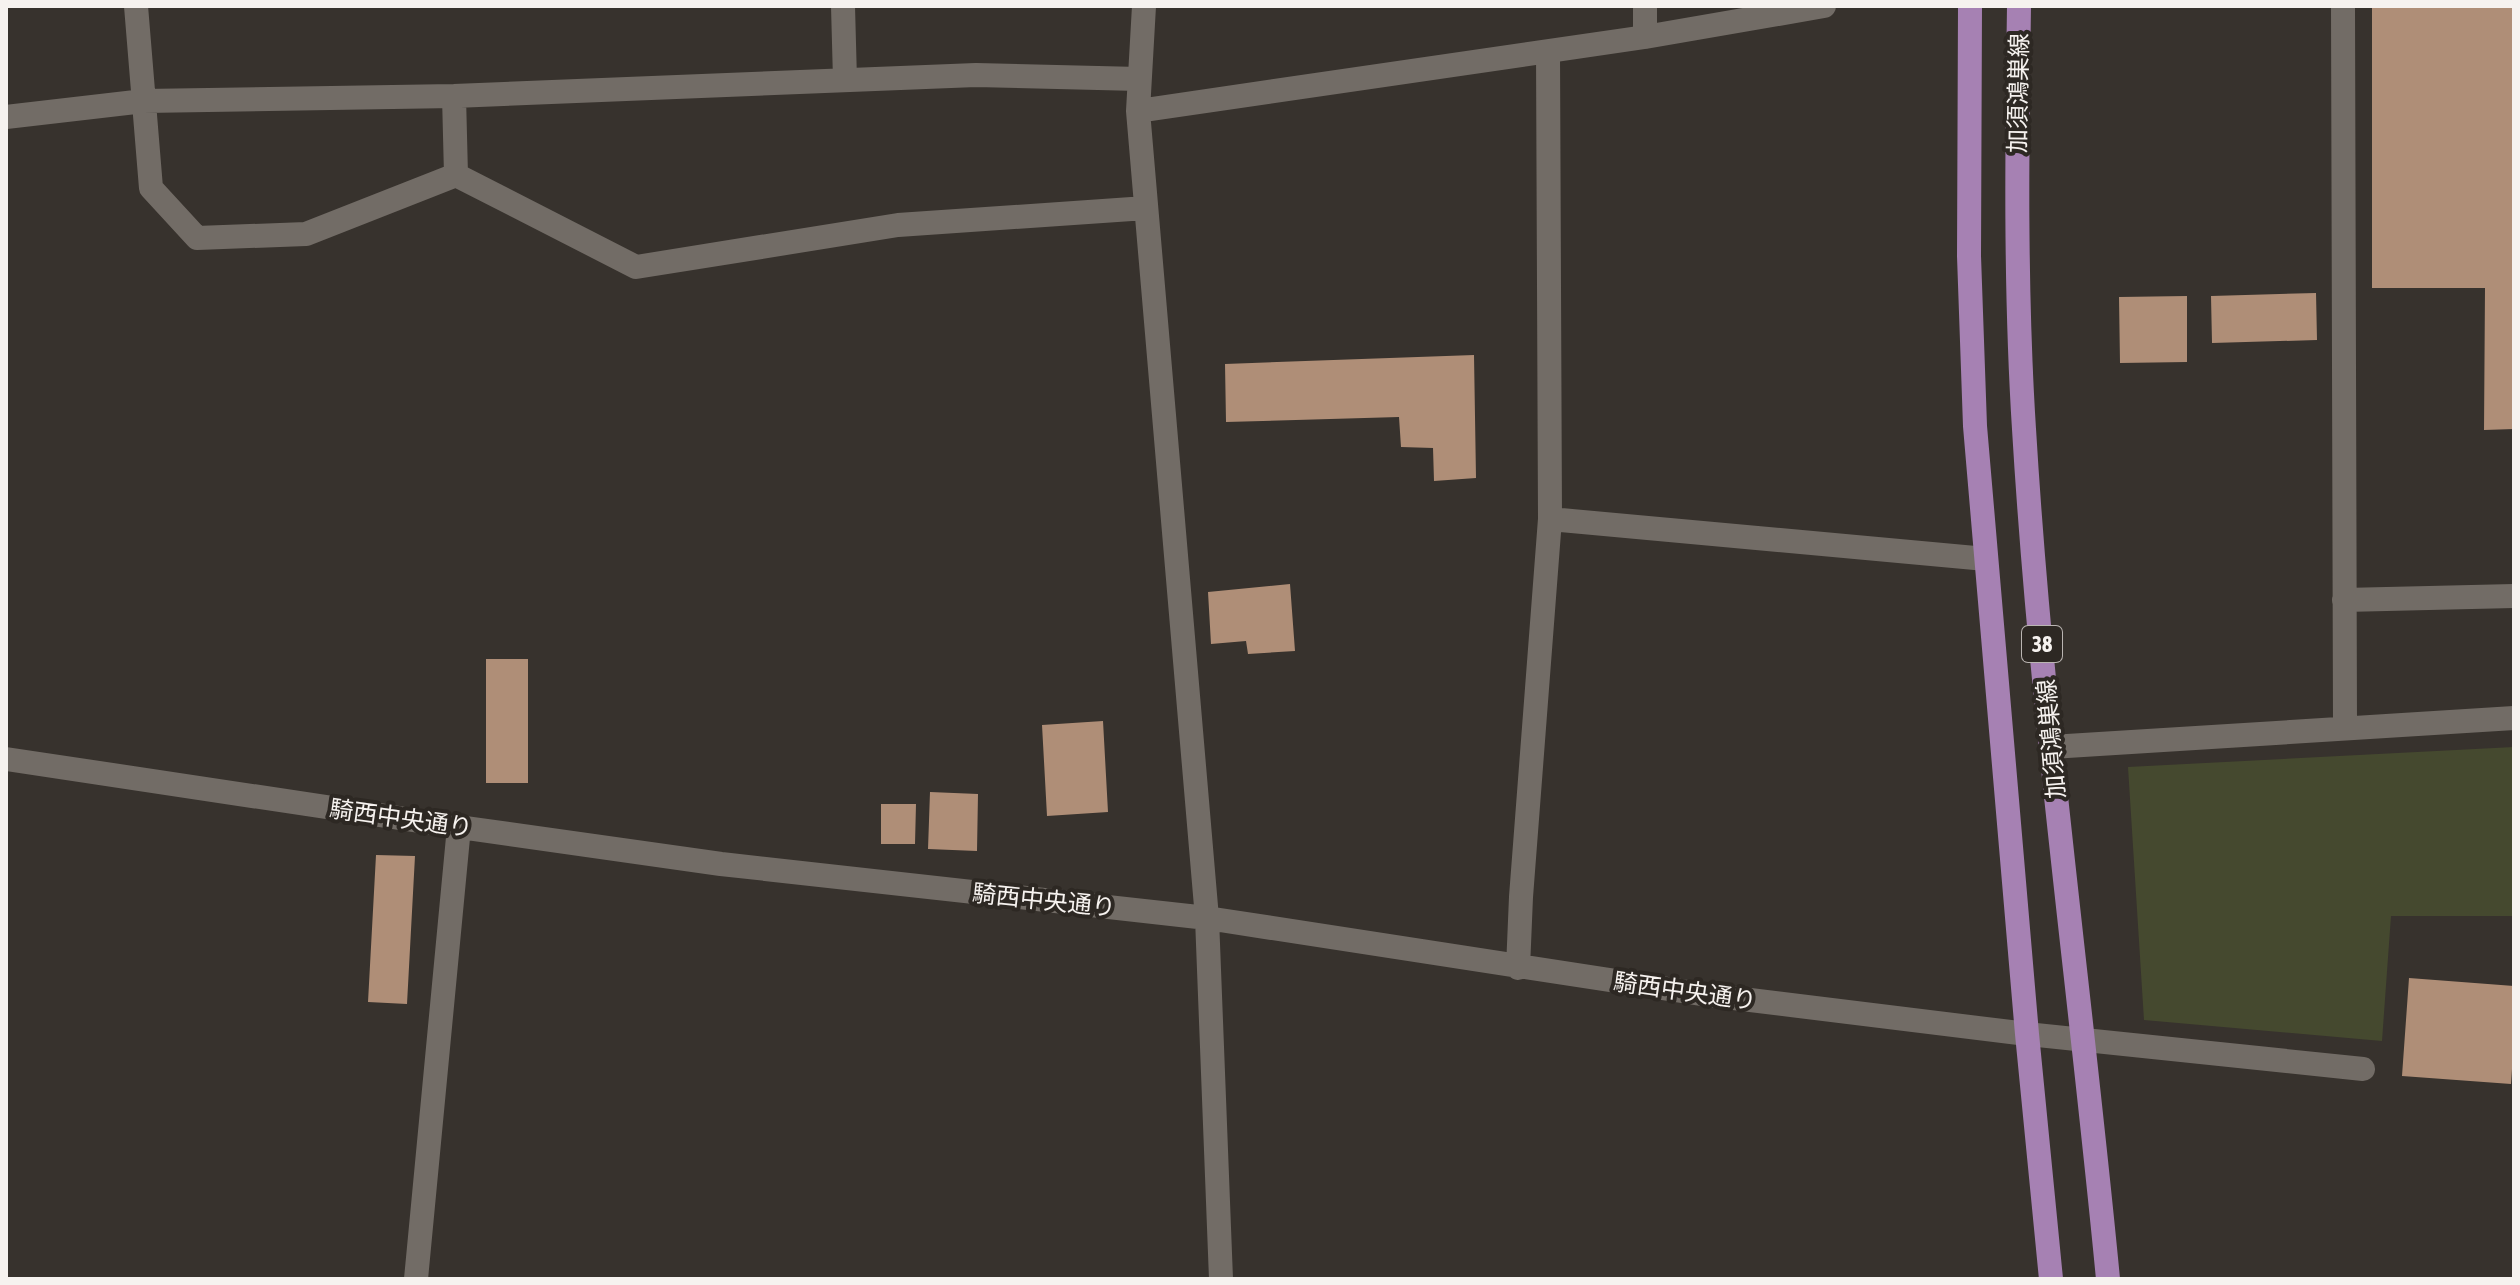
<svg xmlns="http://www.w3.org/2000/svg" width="2520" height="1285" font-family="'Asap Condensed','Noto Sans JP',sans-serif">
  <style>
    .green { fill: #45492f }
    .building { fill: #af8e77 }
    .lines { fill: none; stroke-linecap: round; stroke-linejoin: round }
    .minor { stroke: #726c66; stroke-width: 24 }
    .major { stroke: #a681b3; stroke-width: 24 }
    .labels { text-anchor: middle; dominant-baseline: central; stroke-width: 8; stroke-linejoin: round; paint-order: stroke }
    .shield { fill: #2d2823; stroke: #bab5b2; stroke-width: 2 }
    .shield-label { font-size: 22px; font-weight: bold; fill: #f6f2ef }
    .street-label { font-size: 24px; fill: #f6f2ef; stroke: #2d2823 }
  </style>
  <rect width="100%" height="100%" fill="#37322d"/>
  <path class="green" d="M 2514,747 L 2514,916 L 2391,916 L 2382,1041 L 2144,1020 L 2128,767 Z"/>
  <path class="building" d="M 2372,6 L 2514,6 L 2514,429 L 2484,430 L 2485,288 L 2372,288 Z
    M 2316,293 L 2317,340 L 2212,343 L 2211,296 Z
    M 2187,296 L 2187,362 L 2120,363 L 2119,297 Z
    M 1474,355 L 1476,478 L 1434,481 L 1433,448 L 1401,447 L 1399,417 L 1226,422 L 1225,364 Z
    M 1290,584 L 1295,651 L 1248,654 L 1246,641 L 1211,644 L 1208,592 Z
    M 486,659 L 528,659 L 528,783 L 486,783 Z
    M 1103,721 L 1108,812 L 1047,816 L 1042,725 Z
    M 930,792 L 978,794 L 977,851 L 928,849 Z
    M 881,804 L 916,804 L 915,844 L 881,844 Z
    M 376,855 L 415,856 L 407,1004 L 368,1002 Z
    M 2409,978 L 2514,986 L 2514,1039 L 2511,1084 L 2402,1076 Z"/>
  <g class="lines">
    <path class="minor" d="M 136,6 L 151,188 L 197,238 L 306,234 L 456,175 L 454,96
      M 843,6 L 845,80
      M 1144,6 L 1138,111 L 1207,918 L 1221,1279
      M 1645,6 L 1645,37
      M 2343,6 L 2345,727
      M 1138,111 L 1645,37 L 1824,6
      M 6,117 L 144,101 L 454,96 L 976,75 L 1139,79
      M 456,175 L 636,267 L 898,225 L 1146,208
      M 1550,519 L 1986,559
      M 2344,600 L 2514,596
      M 2051,747 L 2514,718
      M 6,759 L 459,827 L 721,864 L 1207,918 L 1701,994 L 2027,1034 L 2363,1069
      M 1518,968 L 1521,897 L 1550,519 L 1548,52
      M 416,1279 L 459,827"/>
    <path class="major" d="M 1970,6 L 1969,256 L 1975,426 L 2027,1034 L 2051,1279
      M 2019,6 C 2017,147 2015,288 2024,429 C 2041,714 2081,996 2108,1279"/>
  </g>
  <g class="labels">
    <rect class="shield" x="2022" y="626" width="40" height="36" rx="6"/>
    <g class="shield-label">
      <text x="2042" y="644">38</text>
    </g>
    <g class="street-label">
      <text transform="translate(2018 93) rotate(-89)">加須鴻巣線</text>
      <text transform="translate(2051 739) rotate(-95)">加須鴻巣線</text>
      <text transform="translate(401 818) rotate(8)">騎西中央通り</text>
      <text transform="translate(1044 900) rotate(6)">騎西中央通り</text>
      <text transform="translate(1685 991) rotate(8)">騎西中央通り</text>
    </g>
  </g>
  <rect width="2520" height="1285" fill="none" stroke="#f6f2ef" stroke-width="16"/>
</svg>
